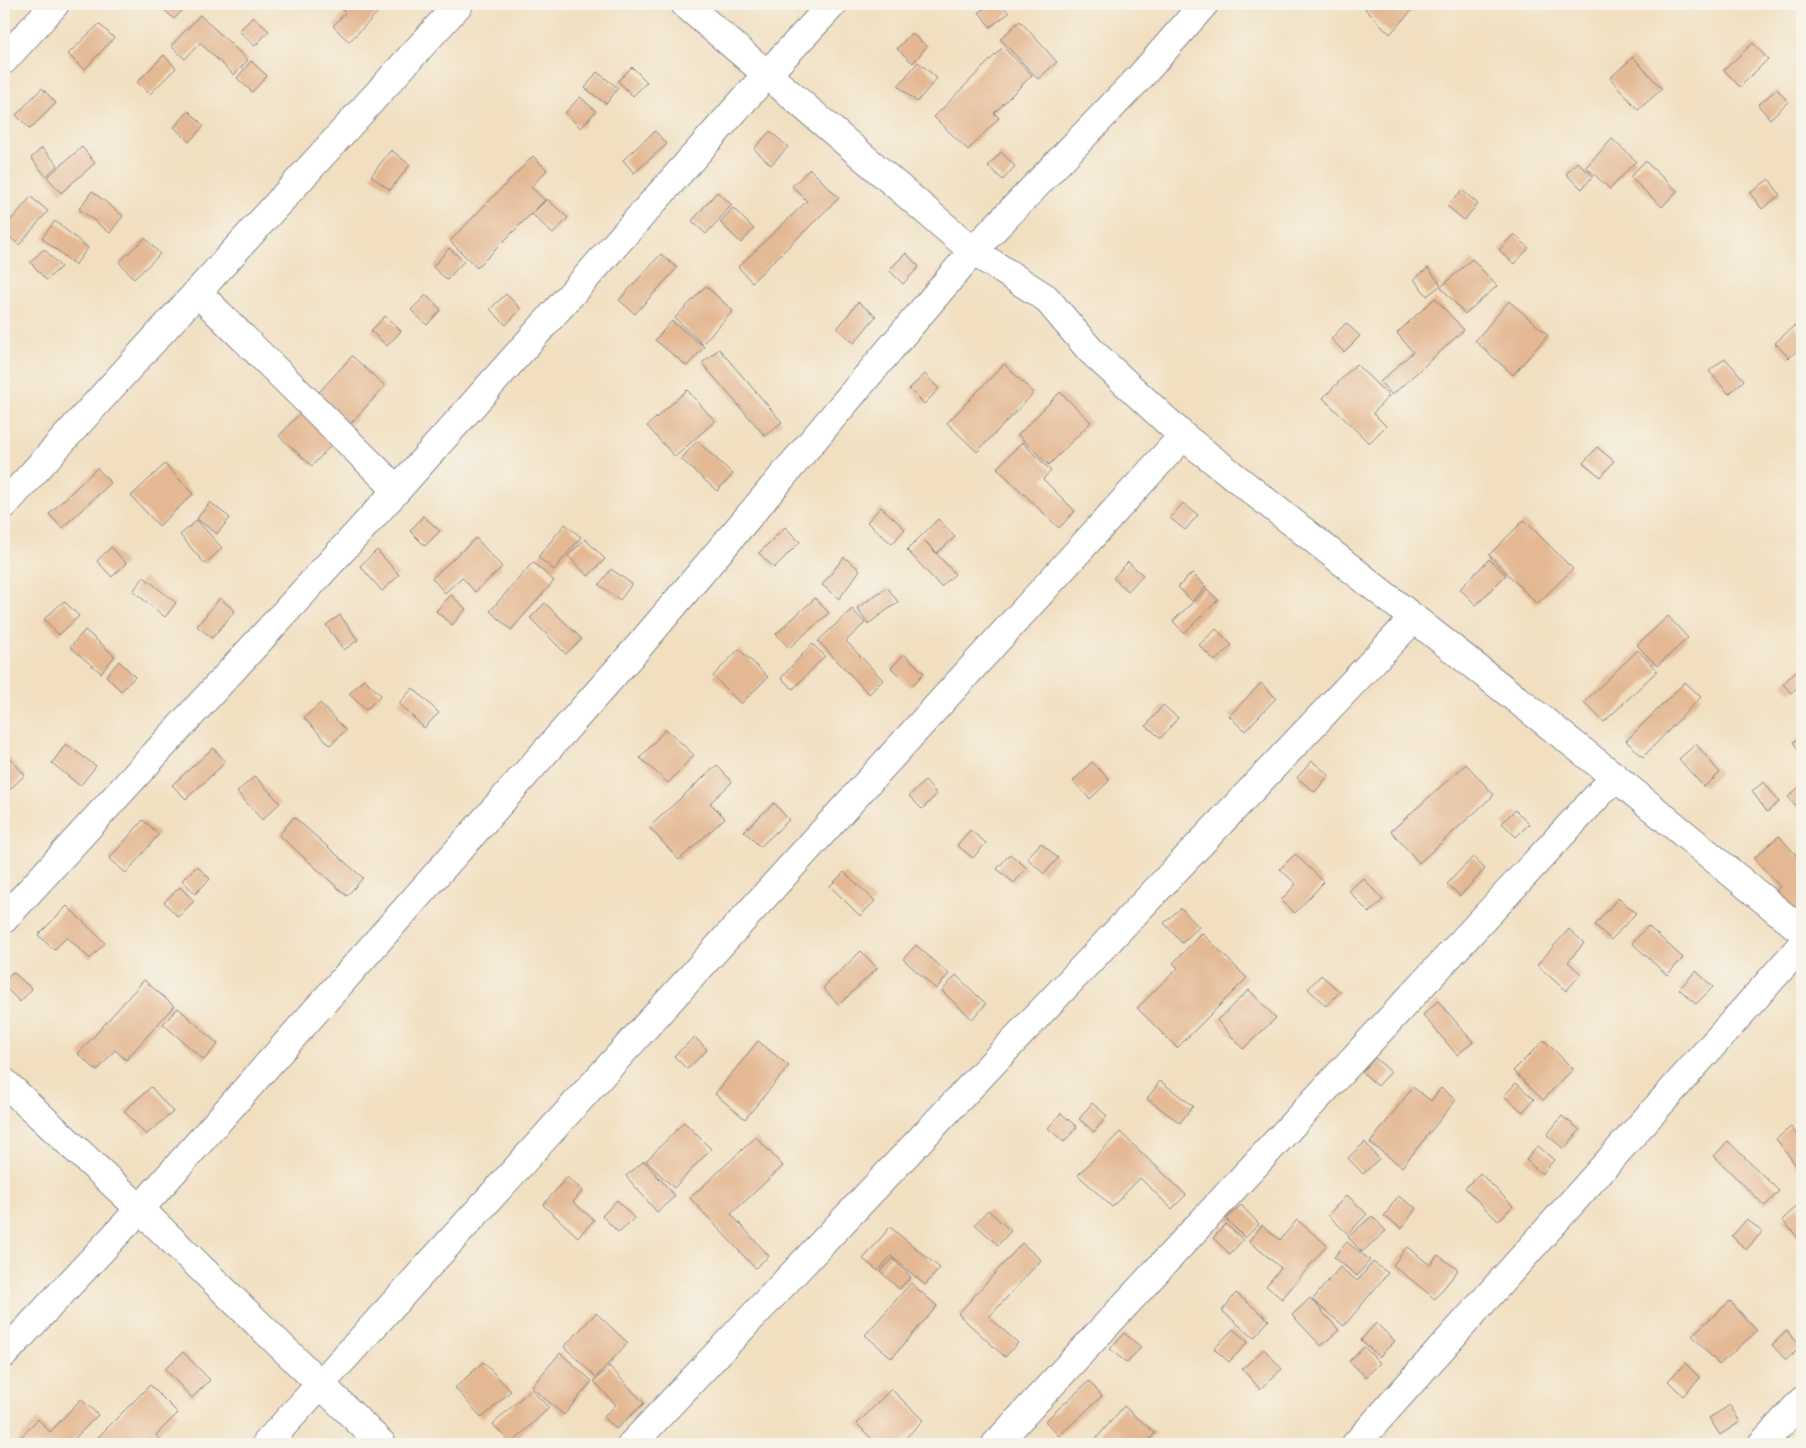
<svg xmlns="http://www.w3.org/2000/svg" width="1806" height="1448" font-family="'Old Standard TT',serif">
  <style>
    .building { fill: #e4b893 }
    .lines { fill: none; stroke-linecap: round; stroke-linejoin: round }
    .minor-casing { stroke: #86878f; stroke-width: 30 }
    .minor { stroke: #fff; stroke-width: 28 }
  </style>
  <rect width="100%" height="100%" fill="#f7f3e8"/>
  <filter id="ink" filterUnits="userSpaceOnUse"><feTurbulence type="fractalNoise" baseFrequency=".02" numOctaves="2"/><feDisplacementMap in="SourceGraphic" scale="10" xChannelSelector="R" yChannelSelector="G"/><feConvolveMatrix kernelMatrix="1 2 1 2 8 2 1 2 1" color-interpolation-filters="sRGB"/></filter>
  <filter id="wash" filterUnits="userSpaceOnUse"><feTurbulence type="fractalNoise" baseFrequency=".0096" numOctaves="4" result="noise"/><feDisplacementMap in="SourceGraphic" scale="20" xChannelSelector="R" yChannelSelector="G"/><feGaussianBlur stdDeviation="1.12" result="paint"/><feColorMatrix in="noise" values="0 0 0 0 0 0 0 0 0 0 0 0 0 0 0 0 0 1.4 0 .05"/><feComposite in="paint" operator="in"/></filter>
  <g filter="url(#wash)">
    <rect width="100%" height="100%" fill="#f1dfc0"/>
    <g id="blocks">
      <path class="building" d="M 158,4 L 186,4 L 188,5 L 174,19 Z
        M 336,4 L 384,4 L 385,5 L 349,42 L 333,26 L 345,13 Z
        M 991,4 L 1001,4 L 1009,13 L 990,27 L 979,12 Z
        M 1370,4 L 1407,4 L 1413,9 L 1390,34 L 1365,9 Z
        M 200,15 L 248,60 L 234,75 L 200,43 L 185,59 L 171,46 Z
        M 253,17 L 269,31 L 255,46 L 239,31 Z
        M 1020,21 L 1057,62 L 1038,79 L 1000,39 Z
        M 99,24 L 114,38 L 84,70 L 68,54 Z
        M 911,33 L 927,46 L 913,63 L 897,49 Z
        M 1753,43 L 1768,59 L 1740,87 L 1724,70 Z
        M 1003,47 L 1032,75 L 994,113 L 999,118 L 968,150 L 934,117 Z
        M 164,55 L 176,68 L 150,94 L 137,82 Z
        M 1633,57 L 1662,89 L 1638,110 L 1610,78 Z
        M 251,61 L 267,76 L 252,92 L 237,78 Z
        M 918,62 L 937,78 L 917,102 L 898,86 Z
        M 632,67 L 647,82 L 633,96 L 618,81 Z
        M 597,72 L 618,88 L 606,104 L 585,88 Z
        M 42,88 L 56,103 L 30,129 L 16,115 Z
        M 1777,89 L 1788,102 L 1770,119 L 1758,105 Z
        M 580,97 L 596,111 L 581,128 L 565,113 Z
        M 189,111 L 204,126 L 189,142 L 174,127 Z
        M 655,131 L 667,144 L 634,173 L 623,160 Z
        M 770,131 L 788,147 L 771,165 L 754,149 Z
        M 1612,139 L 1636,161 L 1610,189 L 1586,167 Z
        M 82,147 L 95,163 L 61,193 L 47,177 Z
        M 42,148 L 58,165 L 46,176 L 31,158 Z
        M 391,150 L 410,165 L 390,190 L 371,176 Z
        M 1001,152 L 1015,166 L 1003,180 L 988,166 Z
        M 533,156 L 547,170 L 531,187 L 545,200 L 477,268 L 450,241 Z
        M 1645,161 L 1677,191 L 1662,207 L 1630,177 Z
        M 1577,162 L 1593,176 L 1582,189 L 1566,174 Z
        M 810,169 L 839,198 L 752,282 L 738,267 L 807,201 L 792,186 Z
        M 1769,179 L 1780,195 L 1762,209 L 1750,193 Z
        M 1462,190 L 1478,204 L 1464,220 L 1447,206 Z
        M 92,191 L 123,216 L 110,233 L 79,209 Z
        M 717,192 L 732,205 L 706,234 L 692,221 Z
        M 31,197 L 48,211 L 19,245 L 4,232 L 4,228 Z
        M 547,199 L 568,218 L 553,234 L 532,214 Z
        M 733,208 L 754,229 L 741,243 L 720,222 Z
        M 55,221 L 88,248 L 75,265 L 42,238 Z
        M 1514,234 L 1529,248 L 1514,264 L 1499,250 Z
        M 145,238 L 160,254 L 134,279 L 119,262 Z
        M 449,248 L 464,261 L 447,280 L 433,267 Z
        M 44,249 L 61,267 L 46,280 L 30,262 Z
        M 906,253 L 919,267 L 903,284 L 889,270 Z
        M 661,254 L 677,268 L 635,314 L 619,300 Z
        M 1472,259 L 1497,286 L 1465,314 L 1441,287 Z
        M 1428,268 L 1441,285 L 1427,296 L 1414,279 Z
        M 706,286 L 733,311 L 702,344 L 675,318 Z
        M 506,294 L 521,309 L 506,325 L 490,309 Z
        M 426,295 L 441,310 L 427,325 L 411,310 Z
        M 1435,298 L 1464,330 L 1392,395 L 1380,382 L 1413,352 L 1397,333 Z
        M 1509,301 L 1548,335 L 1513,375 L 1475,341 Z
        M 858,302 L 876,316 L 854,343 L 837,329 Z
        M 385,316 L 401,331 L 387,346 L 371,331 Z
        M 672,321 L 704,347 L 687,366 L 655,340 Z
        M 1346,323 L 1360,336 L 1344,352 L 1331,339 Z
        M 1794,326 L 1802,334 L 1802,346 L 1789,358 L 1775,343 Z
        M 719,349 L 782,422 L 765,436 L 702,363 Z
        M 352,356 L 385,386 L 312,466 L 279,436 Z
        M 1725,358 L 1744,380 L 1729,394 L 1709,371 Z
        M 1004,364 L 1034,393 L 977,452 L 947,423 Z
        M 1356,364 L 1389,396 L 1373,413 L 1386,426 L 1369,443 L 1323,398 Z
        M 925,374 L 939,389 L 924,404 L 909,389 Z
        M 687,390 L 715,421 L 675,457 L 647,426 Z
        M 1060,392 L 1091,422 L 1049,465 L 1018,435 Z
        M 697,441 L 733,474 L 717,491 L 681,459 Z
        M 1022,442 L 1051,471 L 1043,479 L 1075,511 L 1059,528 L 997,468 Z
        M 1597,447 L 1614,461 L 1601,477 L 1583,463 Z
        M 165,464 L 193,494 L 159,526 L 131,496 Z
        M 97,468 L 111,483 L 62,528 L 49,514 Z
        M 210,502 L 230,518 L 217,534 L 197,519 Z
        M 1183,503 L 1198,515 L 1185,530 L 1170,518 Z
        M 881,507 L 905,529 L 892,544 L 867,522 Z
        M 423,516 L 440,531 L 425,546 L 410,531 Z
        M 938,519 L 955,537 L 937,553 L 925,541 L 955,574 L 941,587 L 907,550 Z
        M 197,520 L 222,548 L 205,564 L 180,535 Z
        M 1524,520 L 1573,569 L 1537,604 L 1489,555 Z
        M 565,524 L 581,537 L 554,570 L 538,557 Z
        M 785,527 L 800,542 L 774,568 L 759,553 Z
        M 476,538 L 502,567 L 475,592 L 462,577 L 445,593 L 432,578 Z
        M 585,539 L 605,559 L 588,576 L 568,556 Z
        M 111,547 L 126,563 L 112,577 L 97,561 Z
        M 377,550 L 399,575 L 382,591 L 360,566 Z
        M 844,557 L 860,570 L 839,599 L 822,585 Z
        M 1489,559 L 1506,575 L 1476,605 L 1460,589 Z
        M 533,562 L 554,581 L 511,630 L 490,611 Z
        M 1128,562 L 1143,575 L 1128,591 L 1113,578 Z
        M 611,569 L 632,584 L 620,600 L 599,585 Z
        M 1192,573 L 1206,587 L 1192,601 L 1178,587 Z
        M 144,577 L 176,603 L 165,617 L 133,591 Z
        M 887,587 L 898,602 L 868,624 L 857,608 Z
        M 1207,589 L 1218,600 L 1184,633 L 1173,621 Z
        M 451,595 L 466,609 L 452,625 L 436,611 Z
        M 220,598 L 235,611 L 212,638 L 197,626 Z
        M 815,598 L 829,613 L 789,648 L 776,634 Z
        M 64,601 L 79,616 L 59,635 L 44,619 Z
        M 545,603 L 582,639 L 566,654 L 530,618 Z
        M 852,609 L 865,623 L 846,641 L 883,680 L 869,694 L 818,641 Z
        M 340,615 L 358,640 L 344,650 L 326,625 Z
        M 1668,616 L 1688,638 L 1657,666 L 1637,645 Z
        M 1216,629 L 1232,645 L 1215,661 L 1199,645 Z
        M 85,630 L 115,656 L 101,673 L 70,647 Z
        M 812,644 L 825,656 L 793,689 L 781,678 Z
        M 739,649 L 768,677 L 741,704 L 713,676 Z
        M 1638,650 L 1657,671 L 1604,722 L 1584,702 Z
        M 904,654 L 924,673 L 911,687 L 891,668 Z
        M 119,661 L 135,677 L 121,691 L 106,676 Z
        M 1802,665 L 1802,682 L 1791,693 L 1783,684 Z
        M 364,679 L 381,695 L 366,710 L 349,694 Z
        M 1685,682 L 1701,697 L 1643,757 L 1626,741 Z
        M 1261,683 L 1276,698 L 1245,731 L 1229,716 Z
        M 413,688 L 439,713 L 424,728 L 399,703 Z
        M 320,703 L 346,730 L 330,745 L 304,718 Z
        M 1163,705 L 1178,718 L 1161,738 L 1146,726 Z
        M 666,729 L 694,755 L 668,783 L 640,758 Z
        M 1802,736 L 1802,755 L 1793,742 Z
        M 66,744 L 96,766 L 80,786 L 52,763 Z
        M 1696,744 L 1720,773 L 1704,787 L 1679,759 Z
        M 213,748 L 226,762 L 186,799 L 172,785 Z
        M 4,752 L 25,775 L 4,795 Z
        M 1312,761 L 1329,775 L 1315,792 L 1297,778 Z
        M 1092,762 L 1110,780 L 1090,799 L 1073,781 Z
        M 1466,764 L 1494,795 L 1419,863 L 1391,831 Z
        M 717,765 L 732,782 L 710,803 L 725,818 L 679,860 L 649,827 Z
        M 255,776 L 280,803 L 262,820 L 237,792 Z
        M 925,781 L 937,794 L 922,809 L 909,796 Z
        M 1764,782 L 1779,802 L 1767,812 L 1752,791 Z
        M 1802,784 L 1802,813 L 1788,797 Z
        M 774,803 L 789,820 L 760,847 L 744,831 Z
        M 1515,810 L 1529,824 L 1516,837 L 1502,823 Z
        M 294,817 L 363,878 L 347,896 L 279,835 Z
        M 143,820 L 159,834 L 126,873 L 109,859 Z
        M 970,830 L 986,843 L 973,858 L 957,845 Z
        M 1779,836 L 1797,856 L 1802,852 L 1802,912 L 1794,919 L 1772,895 L 1780,887 L 1754,858 Z
        M 1041,843 L 1058,858 L 1044,874 L 1027,858 Z
        M 1010,854 L 1027,868 L 1014,883 L 997,869 Z
        M 1295,854 L 1324,882 L 1295,913 L 1281,900 L 1296,884 L 1280,869 Z
        M 1473,857 L 1485,869 L 1460,896 L 1447,884 Z
        M 197,866 L 210,879 L 195,894 L 182,880 Z
        M 844,872 L 875,901 L 860,916 L 830,886 Z
        M 1363,878 L 1383,900 L 1369,913 L 1349,891 Z
        M 180,887 L 194,901 L 178,917 L 164,902 Z
        M 1618,898 L 1636,913 L 1611,940 L 1595,925 Z
        M 67,906 L 105,943 L 90,959 L 67,937 L 54,950 L 38,935 Z
        M 1181,908 L 1199,927 L 1182,943 L 1164,923 Z
        M 1648,926 L 1683,958 L 1667,975 L 1632,943 Z
        M 1569,929 L 1584,943 L 1568,962 L 1581,974 L 1566,991 L 1537,965 Z
        M 1202,933 L 1247,978 L 1177,1048 L 1137,1008 L 1178,968 L 1173,963 Z
        M 916,945 L 949,974 L 936,989 L 903,959 Z
        M 861,951 L 877,968 L 839,1005 L 823,988 Z
        M 1696,971 L 1713,987 L 1696,1004 L 1679,989 Z
        M 13,972 L 32,989 L 20,1002 L 4,986 L 4,981 Z
        M 956,975 L 986,1004 L 972,1019 L 942,991 Z
        M 1321,975 L 1340,992 L 1326,1006 L 1308,989 Z
        M 144,980 L 174,1006 L 126,1060 L 115,1050 L 97,1071 L 78,1054 Z
        M 1249,990 L 1276,1018 L 1243,1049 L 1217,1020 Z
        M 1438,1001 L 1473,1042 L 1457,1055 L 1423,1015 Z
        M 178,1008 L 218,1044 L 204,1060 L 163,1024 Z
        M 695,1037 L 707,1050 L 687,1069 L 674,1056 Z
        M 1544,1040 L 1573,1069 L 1543,1100 L 1513,1071 Z
        M 758,1041 L 789,1066 L 745,1119 L 715,1094 Z
        M 1375,1058 L 1391,1072 L 1378,1086 L 1362,1072 Z
        M 1160,1081 L 1193,1106 L 1180,1123 L 1147,1099 Z
        M 1516,1083 L 1534,1099 L 1523,1112 L 1504,1096 Z
        M 151,1087 L 173,1112 L 146,1135 L 124,1111 Z
        M 1413,1087 L 1431,1101 L 1441,1088 L 1456,1100 L 1402,1167 L 1370,1143 Z
        M 1092,1103 L 1107,1116 L 1094,1132 L 1079,1119 Z
        M 1061,1113 L 1077,1127 L 1064,1142 L 1048,1128 Z
        M 1562,1116 L 1580,1130 L 1564,1149 L 1547,1135 Z
        M 684,1122 L 711,1149 L 674,1188 L 646,1161 Z
        M 1791,1127 L 1802,1142 L 1802,1166 L 1799,1169 L 1776,1139 Z
        M 1120,1132 L 1186,1195 L 1172,1209 L 1140,1178 L 1112,1207 L 1078,1175 Z
        M 756,1137 L 783,1166 L 731,1214 L 769,1256 L 755,1268 L 690,1198 Z
        M 1728,1141 L 1779,1191 L 1765,1206 L 1714,1156 Z
        M 1365,1142 L 1379,1159 L 1363,1174 L 1348,1158 Z
        M 1538,1146 L 1554,1160 L 1542,1174 L 1526,1160 Z
        M 644,1161 L 675,1196 L 657,1212 L 626,1176 Z
        M 1480,1173 L 1513,1206 L 1498,1221 L 1465,1188 Z
        M 567,1177 L 583,1191 L 573,1202 L 594,1220 L 578,1237 L 543,1205 Z
        M 1347,1195 L 1367,1214 L 1348,1234 L 1328,1215 Z
        M 1398,1196 L 1416,1208 L 1402,1229 L 1384,1216 Z
        M 617,1200 L 634,1218 L 619,1233 L 602,1216 Z
        M 1241,1205 L 1259,1224 L 1245,1238 L 1226,1219 Z
        M 1797,1206 L 1802,1212 L 1802,1242 L 1782,1220 Z
        M 988,1210 L 1011,1231 L 998,1245 L 975,1224 Z
        M 1372,1216 L 1386,1231 L 1362,1252 L 1348,1237 Z
        M 1747,1219 L 1762,1232 L 1746,1250 L 1732,1236 Z
        M 1297,1220 L 1327,1245 L 1282,1299 L 1266,1286 L 1281,1268 L 1249,1241 L 1262,1225 L 1280,1240 Z
        M 1226,1224 L 1243,1240 L 1230,1254 L 1213,1238 Z
        M 890,1227 L 940,1268 L 925,1285 L 891,1256 L 878,1271 L 863,1259 Z
        M 1347,1242 L 1370,1260 L 1357,1276 L 1334,1257 Z
        M 1022,1243 L 1041,1260 L 989,1317 L 1018,1343 L 1005,1357 L 958,1314 Z
        M 1407,1247 L 1430,1265 L 1438,1255 L 1458,1270 L 1435,1299 L 1393,1265 Z
        M 893,1259 L 911,1277 L 899,1289 L 880,1271 Z
        M 1373,1262 L 1388,1273 L 1344,1326 L 1312,1300 L 1340,1267 L 1357,1281 Z
        M 911,1283 L 937,1306 L 892,1358 L 865,1335 Z
        M 1236,1293 L 1269,1320 L 1254,1338 L 1222,1311 Z
        M 1310,1298 L 1339,1330 L 1321,1346 L 1292,1315 Z
        M 1730,1301 L 1757,1331 L 1719,1365 L 1692,1335 Z
        M 596,1313 L 628,1343 L 596,1377 L 564,1347 Z
        M 1376,1323 L 1395,1341 L 1379,1357 L 1361,1340 Z
        M 1233,1329 L 1248,1342 L 1229,1362 L 1214,1349 Z
        M 1787,1331 L 1801,1347 L 1786,1360 L 1772,1345 Z
        M 1124,1333 L 1141,1347 L 1127,1363 L 1110,1349 Z
        M 1364,1347 L 1380,1363 L 1366,1377 L 1349,1361 Z
        M 1264,1349 L 1282,1369 L 1260,1389 L 1242,1369 Z
        M 183,1352 L 210,1380 L 192,1398 L 165,1369 Z
        M 560,1353 L 592,1381 L 564,1415 L 531,1387 Z
        M 483,1362 L 511,1391 L 482,1418 L 455,1388 Z
        M 1685,1363 L 1700,1378 L 1683,1396 L 1668,1381 Z
        M 609,1366 L 644,1403 L 616,1429 L 604,1417 L 616,1405 L 594,1381 Z
        M 1089,1381 L 1102,1396 L 1059,1436 L 1045,1421 Z
        M 150,1385 L 178,1413 L 156,1435 L 165,1444 L 91,1444 Z
        M 531,1389 L 549,1408 L 511,1444 L 493,1424 Z
        M 891,1389 L 923,1420 L 900,1444 L 877,1444 L 857,1424 Z
        M 81,1399 L 98,1415 L 69,1444 L 14,1444 L 38,1419 L 50,1432 Z
        M 1730,1405 L 1740,1422 L 1720,1435 L 1709,1418 Z
        M 1124,1406 L 1155,1433 L 1146,1444 L 1097,1444 L 1094,1441 Z"/>
    </g>
  </g>
  <g filter="url(#ink)">
    <use href="#blocks" fill-opacity="0" stroke="#86878f" stroke-width="1"/>
    <g class="lines">
      <g class="minor-casing">
        <path id="minor" d="M 685,4 L 973,251 L 1046,298 L 1090,350 L 1183,436 L 1615,777 L 1802,931
          M 4,60 L 55,4
          M 197,292 L 397,490
          M 4,505 L 459,4
          M 4,919 L 397,490 L 767,74 L 833,4
          M 4,1082 L 140,1209 L 382,1444
          M 4,1354 L 140,1209 L 640,645 L 973,251 L 1141,76 L 1204,4
          M 266,1444 L 1183,436
          M 632,1444 L 1414,618
          M 996,1444 L 1615,777
          M 1356,1444 L 1802,945
          M 1762,1444 L 1802,1401"/>
      </g>
      <use href="#minor" class="minor"/>
    </g>
  </g>
  <rect width="1806" height="1448" fill="none" stroke="#f7f3e8" stroke-width="20"/>
</svg>
